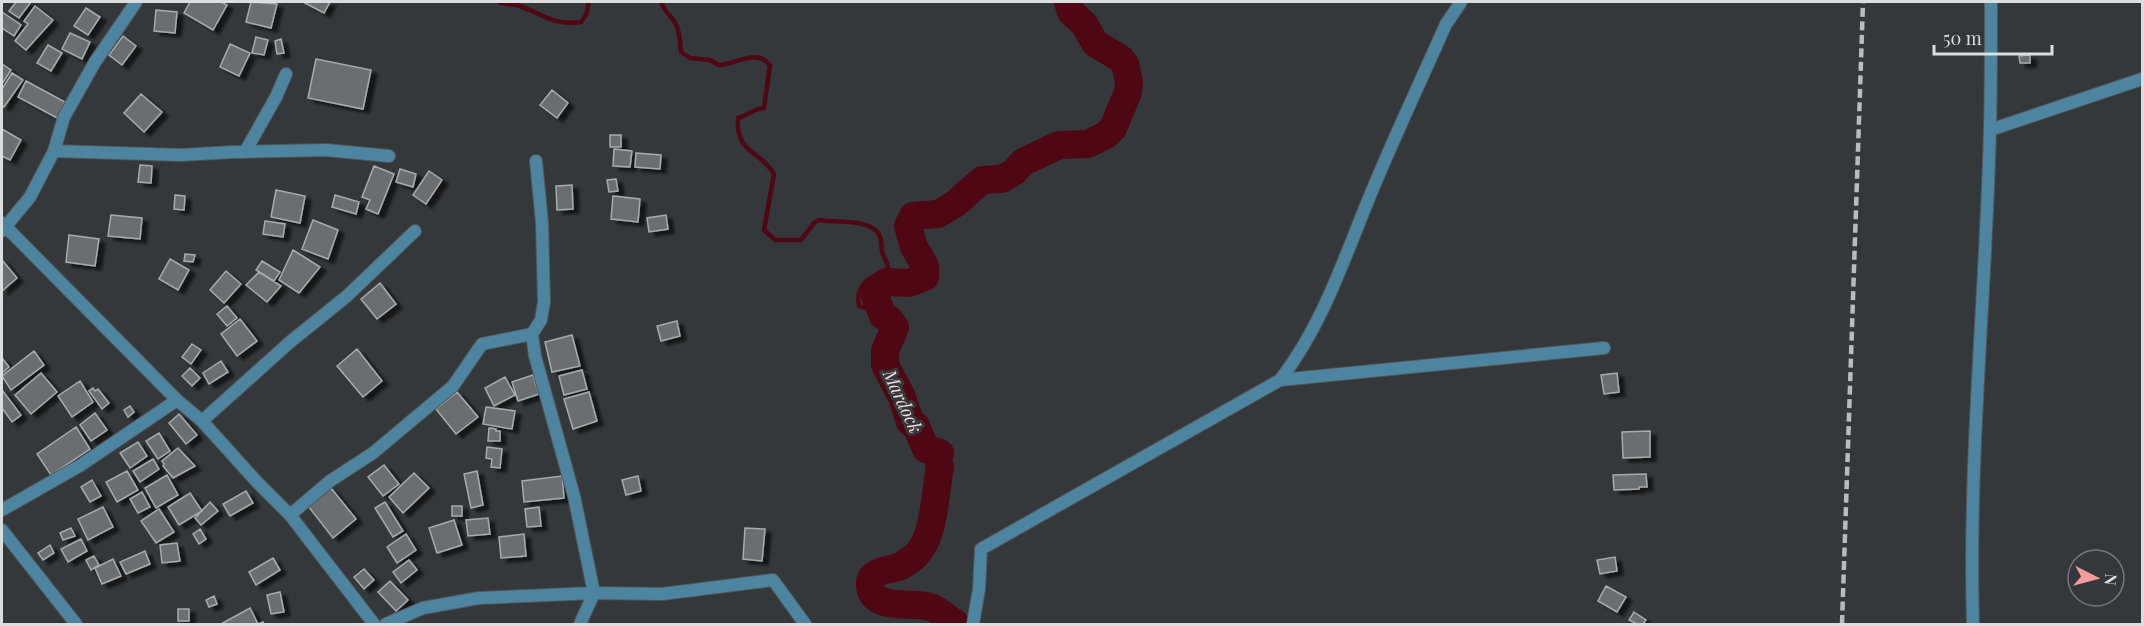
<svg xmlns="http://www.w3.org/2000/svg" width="2144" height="626" font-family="'Playfair Display',serif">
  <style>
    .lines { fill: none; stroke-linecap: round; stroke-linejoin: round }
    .stream { stroke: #4f0713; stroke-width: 4.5 }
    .river { stroke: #4f0713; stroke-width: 28 }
    .building { fill: #6a6e71; stroke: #a6abae; stroke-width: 1.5; filter: url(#shadow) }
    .minor-casing { stroke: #525659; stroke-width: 14 }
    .tertiary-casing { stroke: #525659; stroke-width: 14 }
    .minor { stroke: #4d85a1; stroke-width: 12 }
    .tertiary { stroke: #4d85a1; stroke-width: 12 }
    .rail { stroke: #b9bcbd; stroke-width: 4.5; stroke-dasharray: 9 4.5; stroke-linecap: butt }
    .labels { text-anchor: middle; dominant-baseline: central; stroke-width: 6; stroke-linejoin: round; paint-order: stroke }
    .water-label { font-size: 18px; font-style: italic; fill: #f4dcdc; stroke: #34383b }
  </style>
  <defs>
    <filter id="shadow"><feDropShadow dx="6" dy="4" stdDeviation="1.5" flood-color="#0009"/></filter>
  </defs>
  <rect width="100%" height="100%" fill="#34383b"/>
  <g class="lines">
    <path class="stream" d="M 499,2 C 505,4 511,4 517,5 C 541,13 552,26 581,22 L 586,15 L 589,2
      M 661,2 C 666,15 674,17 677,27 C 680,33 680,44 681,52 L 690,58 L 710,60 L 719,65 C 737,64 756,48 770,65 L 764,108 L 758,109 L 741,117 L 738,118 C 735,153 761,151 774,174 L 764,230 L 775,240 L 801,240 L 815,222 L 819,220 C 836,223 874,218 880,237 C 882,241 881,247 882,251 C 883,258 888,261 888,268 C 884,274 882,272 876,275 C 862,282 856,291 859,306 L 881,311"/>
    <path class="river" d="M 956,624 C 948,619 939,610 930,607 C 912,601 873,612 870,586 C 868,569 890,571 901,566 C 906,563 912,559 916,555 C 935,537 935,492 940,467 L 938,458 L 940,453 L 926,449 L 916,426 L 910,422 L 902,397 L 885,365 L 885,351 L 895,327 L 889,319 L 883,316 L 875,296 L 878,289 L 886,282 L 909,283 L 925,277 L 925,266 L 914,247 L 908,226 L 913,216 L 938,214 L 955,204 L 982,180 L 1002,179 L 1014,172 L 1023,162 L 1059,145 L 1088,144 L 1106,135 L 1113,128 L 1128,92 L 1129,81 L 1125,64 L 1121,59 L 1095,43 L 1084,24 L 1071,12 L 1068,2"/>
  </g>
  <path class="building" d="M 16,2 L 31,2 L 19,18 L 9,11 Z
    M 190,2 L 221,2 L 227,5 L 213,30 L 184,13 Z
    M 251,2 L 277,4 L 271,28 L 246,22 Z
    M 306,2 L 330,2 L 324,13 L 305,3 Z
    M 35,6 L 53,20 L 26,50 L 15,41 L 28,24 L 24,21 Z
    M 86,8 L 100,17 L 88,35 L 74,26 Z
    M 156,10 L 177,12 L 175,33 L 154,31 Z
    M 2,12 L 21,25 L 14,36 L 2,28 Z
    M 70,33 L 90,42 L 82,59 L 62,49 Z
    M 123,36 L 136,46 L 122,65 L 109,55 Z
    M 256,37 L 268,40 L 264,55 L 252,53 Z
    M 281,39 L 284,53 L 277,54 L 275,41 Z
    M 230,44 L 250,53 L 239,76 L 220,67 Z
    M 48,45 L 62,53 L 51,71 L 37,63 Z
    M 2030,55 L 2030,63 L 2020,63 L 2019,56 Z
    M 316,59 L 371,70 L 363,109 L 308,98 Z
    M 2,64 L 11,70 L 2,84 Z
    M 12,73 L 23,80 L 4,107 L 2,105 L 2,89 Z
    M 26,81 L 65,102 L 57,118 L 18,97 Z
    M 552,90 L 568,103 L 557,118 L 540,105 Z
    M 141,94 L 162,112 L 144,132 L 124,113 Z
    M 2,129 L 21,140 L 10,160 L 2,156 Z
    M 610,135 L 621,135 L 621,147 L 610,147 Z
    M 614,149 L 632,151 L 630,167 L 613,166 Z
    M 636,153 L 661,155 L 660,169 L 635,167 Z
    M 140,165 L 152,166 L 151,183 L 138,182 Z
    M 374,166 L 394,174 L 378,214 L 366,209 L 370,200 L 362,197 Z
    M 400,169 L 416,174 L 413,187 L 396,182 Z
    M 429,171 L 442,180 L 426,204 L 413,195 Z
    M 616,179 L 618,191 L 609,192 L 607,180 Z
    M 572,185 L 573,209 L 557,210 L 556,186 Z
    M 276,190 L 305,196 L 300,223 L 271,217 Z
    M 175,195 L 185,196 L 184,210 L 174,209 Z
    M 335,195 L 359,202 L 356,214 L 332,207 Z
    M 613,196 L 640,199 L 638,222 L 611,219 Z
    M 111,215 L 142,218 L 140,239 L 108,236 Z
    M 666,215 L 668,229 L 649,232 L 647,218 Z
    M 313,220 L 338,230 L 328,259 L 302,249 Z
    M 265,221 L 285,224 L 283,237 L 263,234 Z
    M 69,235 L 99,239 L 95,266 L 66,262 Z
    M 293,250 L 320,267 L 299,293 L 279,280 Z
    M 185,254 L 195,255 L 193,262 L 184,261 Z
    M 170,259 L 189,270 L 178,290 L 159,279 Z
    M 2,260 L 17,278 L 2,291 Z
    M 262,261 L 280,272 L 274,281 L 256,270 Z
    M 226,271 L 241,284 L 224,303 L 210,290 Z
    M 259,272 L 281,286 L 267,302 L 246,285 Z
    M 380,283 L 396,304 L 377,319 L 361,299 Z
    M 227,306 L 237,318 L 227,326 L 217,314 Z
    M 240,319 L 257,341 L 237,356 L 221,334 Z
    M 677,321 L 680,336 L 661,341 L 657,326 Z
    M 572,335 L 580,366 L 552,372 L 545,342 Z
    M 192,344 L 201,350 L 191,364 L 182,357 Z
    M 357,349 L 382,381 L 363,397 L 337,366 Z
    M 34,351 L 44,365 L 11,390 L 2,376 Z
    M 2,358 L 9,367 L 2,373 Z
    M 221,361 L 228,372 L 209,384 L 203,373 Z
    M 190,368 L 200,378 L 192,386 L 182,376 Z
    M 582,370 L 587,389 L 564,395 L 559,376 Z
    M 41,373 L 57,392 L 31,414 L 15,395 Z
    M 1617,373 L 1619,392 L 1604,394 L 1601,375 Z
    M 533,375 L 539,394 L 518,401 L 512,382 Z
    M 505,377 L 515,395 L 494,406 L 485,388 Z
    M 80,381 L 93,402 L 72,417 L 58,396 Z
    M 93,388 L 95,391 L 98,389 L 109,403 L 102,409 L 89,391 Z
    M 2,390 L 21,415 L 12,422 L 2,408 Z
    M 457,392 L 478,417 L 456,434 L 436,409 Z
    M 589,392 L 597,421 L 573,429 L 564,399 Z
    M 130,406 L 134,412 L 128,417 L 124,410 Z
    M 486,407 L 515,411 L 512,429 L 483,424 Z
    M 95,413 L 107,430 L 91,441 L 80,425 Z
    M 179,414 L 197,435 L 186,444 L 169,423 Z
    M 76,427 L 90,449 L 51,475 L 37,454 Z
    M 489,428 L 496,429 L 496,431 L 500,431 L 500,441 L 488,441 Z
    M 1650,431 L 1650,457 L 1623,458 L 1622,432 Z
    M 159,433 L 170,451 L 158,459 L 146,441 Z
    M 138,442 L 147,456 L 130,468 L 120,453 Z
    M 487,447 L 502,449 L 500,468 L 491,467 L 492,459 L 486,458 Z
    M 178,448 L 195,466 L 173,478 L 163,466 L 164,464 L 162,461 Z
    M 153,459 L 159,469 L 140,482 L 133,471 Z
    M 384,465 L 399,484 L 383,496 L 368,477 Z
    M 127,471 L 138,490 L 117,502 L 106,482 Z
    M 477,471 L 483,505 L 471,508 L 464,474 Z
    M 414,473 L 429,488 L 403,513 L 389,497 Z
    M 1646,474 L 1647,487 L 1639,487 L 1639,489 L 1614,490 L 1613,475 Z
    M 167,475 L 178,495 L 156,508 L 145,488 Z
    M 562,476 L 564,498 L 524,502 L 522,481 Z
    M 638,476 L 641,491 L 626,495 L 622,480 Z
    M 92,480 L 101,496 L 90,502 L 81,487 Z
    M 331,488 L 356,519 L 333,538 L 308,506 Z
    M 246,491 L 253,503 L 230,516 L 223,504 Z
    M 142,492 L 150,507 L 138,513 L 130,499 Z
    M 190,493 L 202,511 L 179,525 L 168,507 Z
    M 210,502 L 218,511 L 201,525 L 195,518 Z
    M 385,502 L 403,531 L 393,537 L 375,508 Z
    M 452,506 L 462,506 L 462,516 L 452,516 Z
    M 103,507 L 113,527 L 88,540 L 78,519 Z
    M 539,507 L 541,526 L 527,527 L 525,509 Z
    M 159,509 L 174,532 L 156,543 L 141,521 Z
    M 488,518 L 490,534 L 468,536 L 466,520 Z
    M 454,520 L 462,545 L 437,553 L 429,528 Z
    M 71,528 L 75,536 L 63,540 L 60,533 Z
    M 745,528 L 765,529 L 762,561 L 743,559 Z
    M 200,529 L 206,539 L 199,544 L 193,534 Z
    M 406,534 L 416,550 L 397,563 L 387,547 Z
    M 524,534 L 526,556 L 501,558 L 499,537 Z
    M 81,539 L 87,551 L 68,562 L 61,549 Z
    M 177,543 L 180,561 L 162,563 L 160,545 Z
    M 50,545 L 54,553 L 43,560 L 38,553 Z
    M 145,551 L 150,564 L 126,574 L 120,562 Z
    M 94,556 L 99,565 L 91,570 L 86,560 Z
    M 1615,557 L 1617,571 L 1600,574 L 1597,560 Z
    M 273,558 L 280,570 L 256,585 L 249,572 Z
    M 113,559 L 121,576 L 102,584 L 95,568 Z
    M 409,560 L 417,570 L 401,583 L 393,572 Z
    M 364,569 L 374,580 L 364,589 L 354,577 Z
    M 390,581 L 408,600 L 396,611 L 378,592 Z
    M 1606,586 L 1626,597 L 1617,612 L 1598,601 Z
    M 280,592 L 284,612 L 271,614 L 267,595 Z
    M 214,596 L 217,604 L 209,607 L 206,600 Z
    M 250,608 L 258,624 L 263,622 L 264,624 L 221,624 Z
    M 178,609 L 189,609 L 189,621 L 178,621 Z
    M 1634,612 L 1646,620 L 1643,624 L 1637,624 L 1629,620 Z"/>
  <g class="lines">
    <g class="minor-casing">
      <path id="minor" d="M 54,151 L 180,155 L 234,152 L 326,150 L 389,156
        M 245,152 L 276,97 L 286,74
        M 536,161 L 542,223 L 544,302 L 541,320 L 532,334 L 535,356 L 574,496 L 594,593 L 580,624
        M 2,223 L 177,400 L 202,421 L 256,481 L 290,515 L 374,624
        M 2,231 L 30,197 L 54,151 L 64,117 L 95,62 L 136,2
        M 1280,380 C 1326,321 1348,246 1377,179 C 1399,127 1423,76 1446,24 L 1461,2
        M 202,421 L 290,342 L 347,296 L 415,231
        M 2,510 L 81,465 L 177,400
        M 290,515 L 330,481 L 373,453 L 453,386 L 482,344 L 532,334
        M 2,530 L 76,624
        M 386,624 L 423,608 L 479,598 L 594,593 L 662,594 L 773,580 L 805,624
        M 973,624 L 979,589 L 981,549 L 1280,380 L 1604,348"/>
    </g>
    <g class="tertiary-casing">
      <path id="tertiary" d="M 1990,130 L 2142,79
        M 1973,624 C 1968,459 1986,294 1990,129 C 1991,86 1991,44 1991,2"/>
    </g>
    <use href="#minor" class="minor"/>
    <use href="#tertiary" class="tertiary"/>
    <path class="rail" d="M 1842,624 L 1863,2"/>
  </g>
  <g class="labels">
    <g class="water-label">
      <text transform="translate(903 401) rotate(65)">Mardock</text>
    </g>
  </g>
  <rect width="2144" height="626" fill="none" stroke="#dbdedf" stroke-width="6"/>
  <g transform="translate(2096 578) rotate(96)"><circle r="28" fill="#34383b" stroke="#777a7d" stroke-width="1.5"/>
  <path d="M0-4.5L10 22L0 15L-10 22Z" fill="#f59b9c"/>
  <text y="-9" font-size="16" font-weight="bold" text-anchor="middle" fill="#dbdedf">N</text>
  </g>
  <path d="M1934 45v9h118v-9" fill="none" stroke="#dbdedf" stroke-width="3"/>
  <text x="1943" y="45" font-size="18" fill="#dbdedf" stroke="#34383b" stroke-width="4.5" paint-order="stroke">50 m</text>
</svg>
